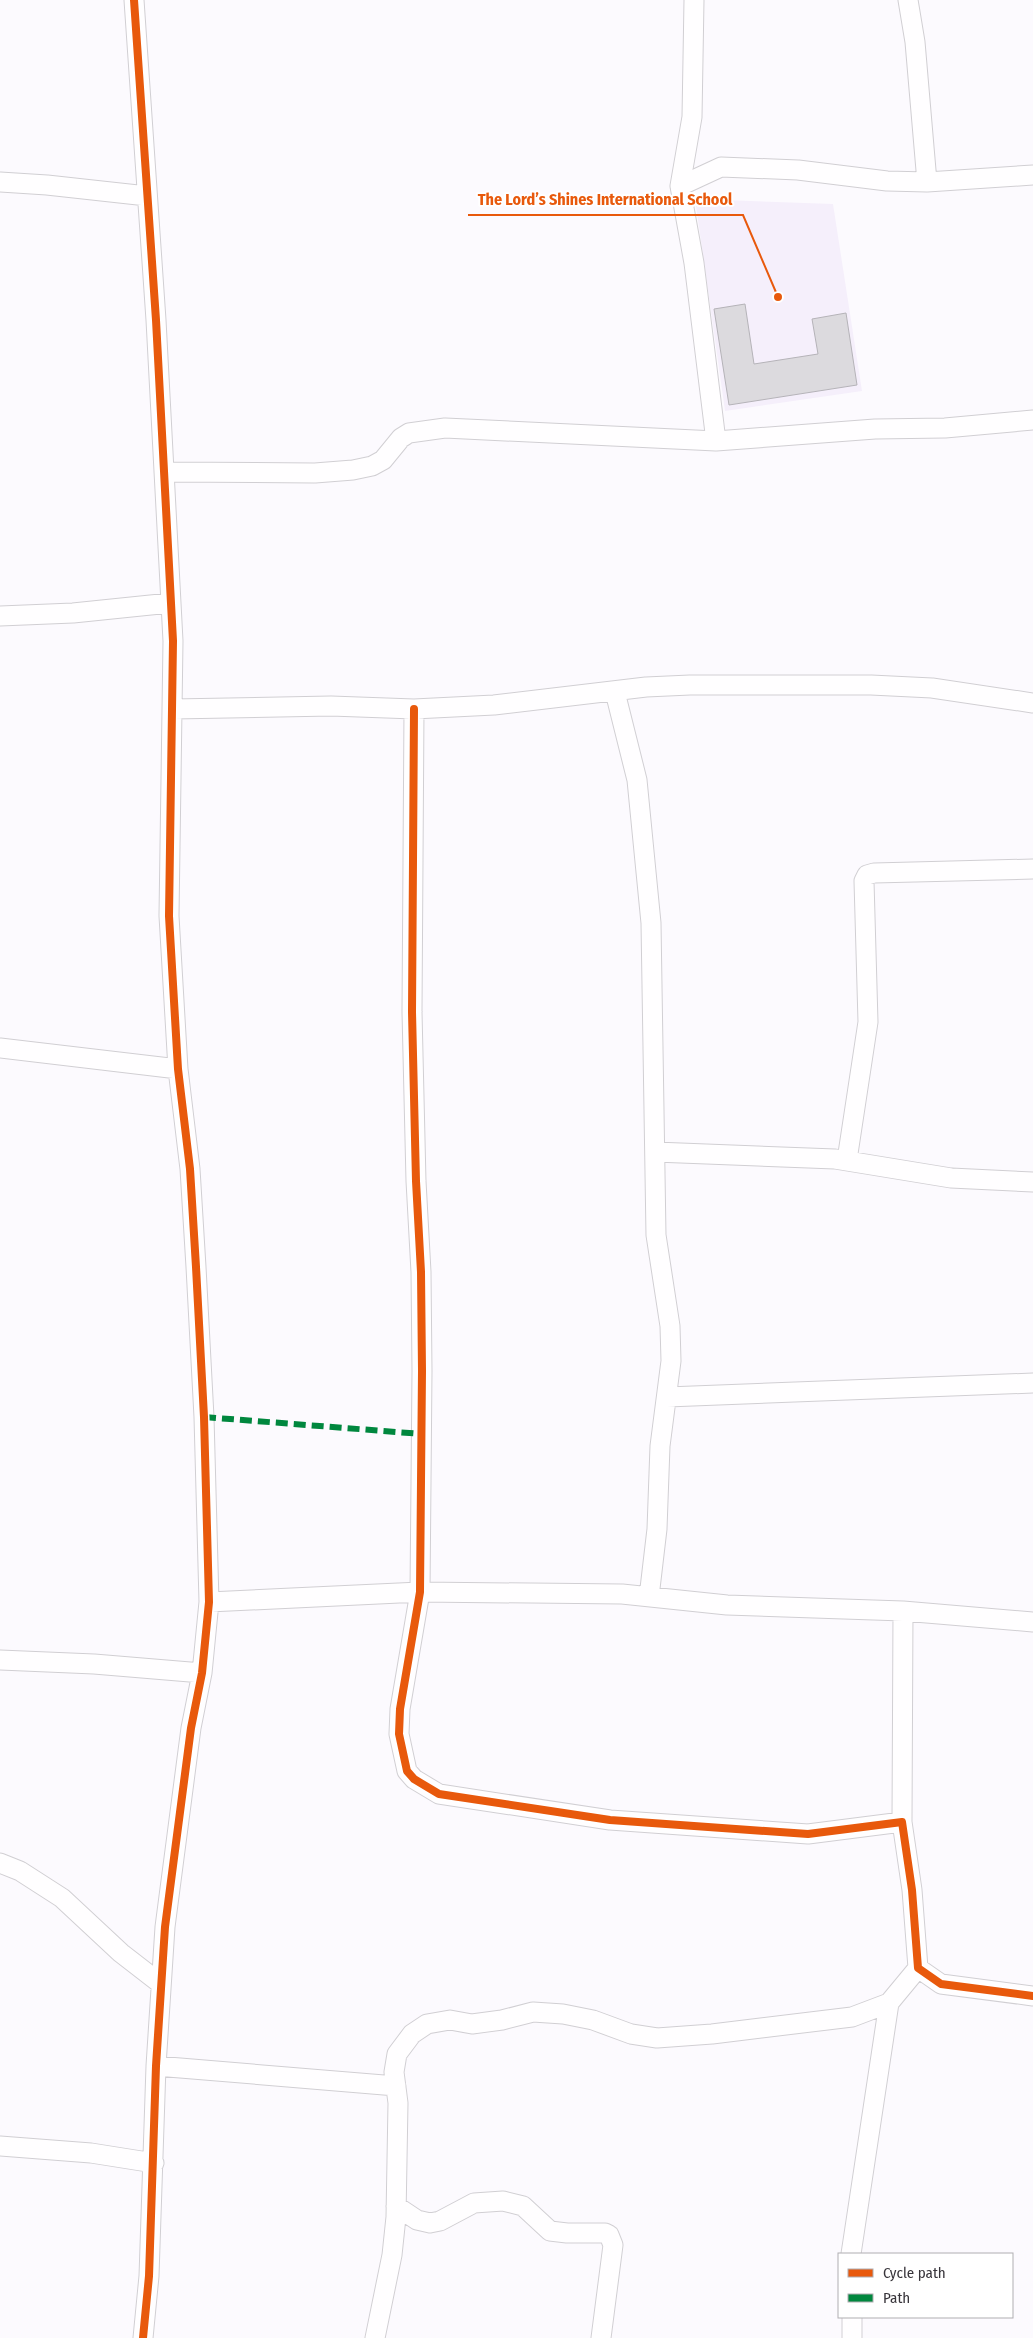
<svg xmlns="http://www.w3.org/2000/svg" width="1033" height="2338" font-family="'Fira Sans Condensed',sans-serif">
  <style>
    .built { fill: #f5effb }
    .building { fill: #dcdade; stroke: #b5b3b8 }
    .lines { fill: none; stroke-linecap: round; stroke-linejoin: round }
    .minor-casing { stroke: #d1cfd3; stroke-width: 21 }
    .minor { stroke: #fffeff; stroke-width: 19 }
    .quiet { stroke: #00873e; stroke-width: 6; stroke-dasharray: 12 6; stroke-linecap: butt }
    .cycleway-casing { stroke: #fff; stroke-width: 11 }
    .cycleway { stroke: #e8590c; stroke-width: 8 }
    .leader { fill: none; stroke: #e8590c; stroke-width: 2 }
    .callout-dot { fill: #e8590c; stroke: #fff; stroke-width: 2 }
    .callout-label { font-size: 16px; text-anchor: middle; font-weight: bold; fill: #e8590c; stroke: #fff; stroke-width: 4; stroke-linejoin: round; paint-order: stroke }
  </style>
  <rect width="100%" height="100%" fill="#fcfafe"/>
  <path class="built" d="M 695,199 L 833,204 L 862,391 L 725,411 Z"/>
  <path class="building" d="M 745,304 L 754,364 L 818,354 L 812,319 L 846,313 L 857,385 L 729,405 L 714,309 Z"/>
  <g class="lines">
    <g class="minor-casing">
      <path id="minor" d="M 134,0 L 156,320 L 173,641 L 169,916 L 178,1069 L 190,1169 L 196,1267 L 204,1417 L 209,1602 L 202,1673 L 191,1728 L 165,1927 L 156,2066 L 149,2276 L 143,2338
        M 694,0 L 692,117 L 680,186 L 694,263 L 716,441
        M 908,0 L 915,42 L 927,182
        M 0,182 L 47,185 L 147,196
        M 680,186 L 721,167 L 798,170 L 887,181 L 927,182 L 1033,175
        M 165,472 L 315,473 L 353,470 L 372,466 L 383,460 L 401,438 L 409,433 L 445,428 L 716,441 L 875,429 L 945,428 L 1033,420
        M 0,616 L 73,613 L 170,603
        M 615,692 L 637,780 L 651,923 L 656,1235 L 670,1326 L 671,1361 L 660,1446 L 657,1529 L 649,1597
        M 173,709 L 331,706 L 414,709 L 494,705 L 646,687 L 690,685 L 871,685 L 932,688 L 1033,703
        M 414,709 L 412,1012 L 416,1181 L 421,1272 L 422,1371 L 420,1592 L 400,1709 L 399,1734 L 407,1771 L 414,1779 L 439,1794 L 610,1820 L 808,1834 L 902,1822 L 912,1890 L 918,1968 L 941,1984 L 1033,1996
        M 0,1048 L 178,1069
        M 655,1152 L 835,1159 L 951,1178 L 1033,1182
        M 847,1160 L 868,1022 L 864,881 L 867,875 L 874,873 L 1033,869
        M 667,1397 L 1033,1383
        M 209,1602 L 420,1592 L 622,1594 L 727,1605 L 903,1611 L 1033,1622
        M 0,1660 L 94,1664 L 202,1673
        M 902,1822 L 903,1611
        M 0,1863 L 20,1871 L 62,1898 L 121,1953 L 161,1984
        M 156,2066 L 396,2086
        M 0,2146 L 91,2153 L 154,2163
        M 396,2206 L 417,2220 L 430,2223 L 440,2221 L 474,2203 L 503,2201 L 523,2206 L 550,2231 L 567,2233 L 605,2233 L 609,2235 L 613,2245 L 601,2338
        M 851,2254 L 889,2003
        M 852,2317 L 852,2338
        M 375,2338 L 392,2255 L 396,2217 L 398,2103 L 394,2072 L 397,2054 L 412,2034 L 427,2024 L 450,2020 L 472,2024 L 502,2020 L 533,2012 L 563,2014 L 593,2020 L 631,2034 L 657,2038 L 712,2034 L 852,2017 L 889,2003 L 918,1968"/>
    </g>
    <use href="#minor" class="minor"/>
    <path class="quiet" d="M 204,1417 L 422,1434"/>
    <g class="cycleway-casing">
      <path id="cycleway" d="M 134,0 L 156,320 L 173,641 L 169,916 L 178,1069 L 190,1169 L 196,1267 L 204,1417 L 209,1602 L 202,1673 L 191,1728 L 165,1927 L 156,2066 L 149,2276 L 143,2338
        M 414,709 L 412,1012 L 416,1181 L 421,1272 L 422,1371 L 420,1592 L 400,1709 L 399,1734 L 407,1771 L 414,1779 L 439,1794 L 610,1820 L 808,1834 L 902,1822 L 912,1890 L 918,1968 L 941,1984 L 1033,1996"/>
    </g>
    <use href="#cycleway" class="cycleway"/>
  </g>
  <path class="leader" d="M778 297L743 215H468"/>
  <circle class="callout-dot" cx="778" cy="297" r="5"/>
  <g class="callout-label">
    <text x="605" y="205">The Lord’s Shines International School</text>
  </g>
  <rect x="838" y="2253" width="175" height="65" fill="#ffffff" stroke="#afaeb1"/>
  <rect x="848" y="2269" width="25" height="8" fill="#e8590c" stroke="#afaeb1"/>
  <text x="883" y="2278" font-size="15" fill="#38353b">Cycle path</text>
  <rect x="848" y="2294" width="25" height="8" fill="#00873e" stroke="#afaeb1"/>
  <text x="883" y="2303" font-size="15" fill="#38353b">Path</text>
</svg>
